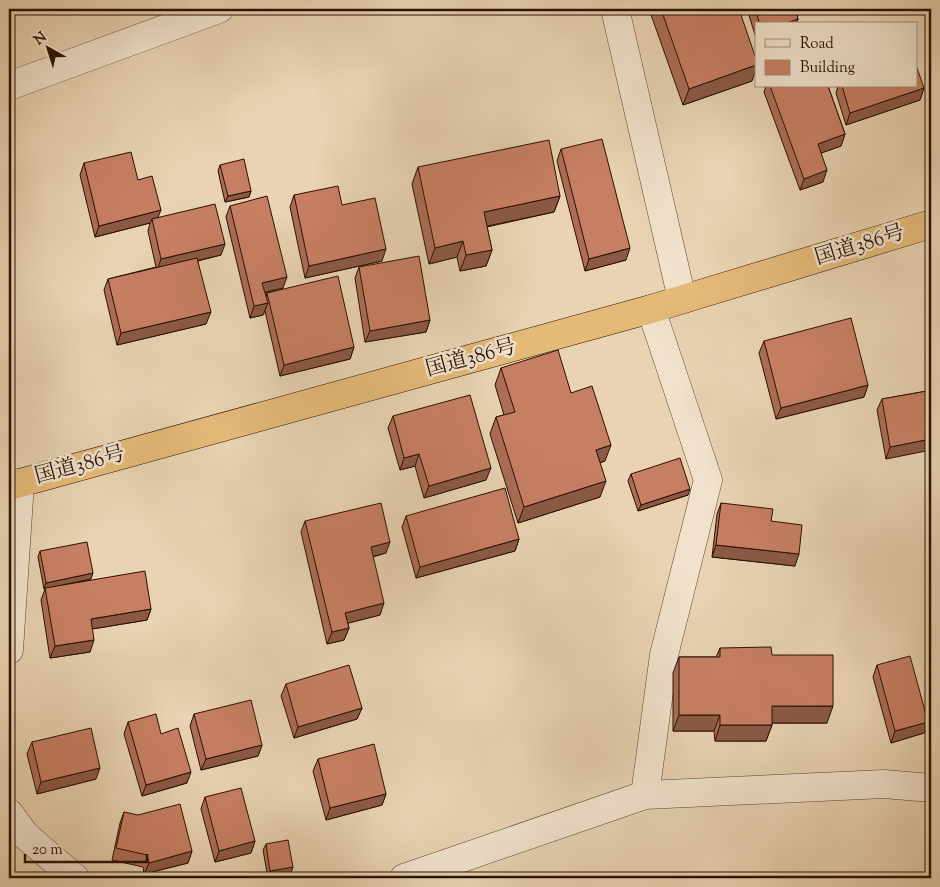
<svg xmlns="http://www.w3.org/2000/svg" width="940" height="887" font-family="'Sorts Mill Goudy','Noto Serif JP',serif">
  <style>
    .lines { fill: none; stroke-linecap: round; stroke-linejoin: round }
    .minor-casing { stroke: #59412c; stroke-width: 29 }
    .trunk-casing { stroke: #291000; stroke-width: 29 }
    .minor { stroke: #f1e2cd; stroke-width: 28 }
    .trunk { stroke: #e4ba79; stroke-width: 28 }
    .wall { fill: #ab6d55; stroke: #291000 }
    .shaded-wall { fill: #8b5945; stroke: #291000 }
    .building { fill: #c77f63; stroke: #291000 }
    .labels { text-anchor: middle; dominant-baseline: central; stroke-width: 5; stroke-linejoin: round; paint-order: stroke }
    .street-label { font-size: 21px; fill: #291000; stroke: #f1e2cd }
  </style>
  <rect width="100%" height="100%" fill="#e9d3b2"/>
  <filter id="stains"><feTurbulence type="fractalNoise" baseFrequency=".004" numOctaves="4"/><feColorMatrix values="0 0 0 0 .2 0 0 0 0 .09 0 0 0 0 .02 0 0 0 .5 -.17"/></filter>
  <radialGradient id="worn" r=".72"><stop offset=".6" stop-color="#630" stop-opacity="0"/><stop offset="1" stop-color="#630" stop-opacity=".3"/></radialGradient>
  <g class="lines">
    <g class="minor-casing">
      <path id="minor" d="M 615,9 L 682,299
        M 9,86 L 219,9
        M 9,650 L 20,483
        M 645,795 L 664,655 L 708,480 L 651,309
        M 9,813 L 26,836 L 75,878
        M 404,878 L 645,795 L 884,784 L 931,788"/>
    </g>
    <g class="trunk-casing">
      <path id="trunk" d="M 9,486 L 651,309 L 931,224"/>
    </g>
    <use href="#minor" class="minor"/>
    <use href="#trunk" class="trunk"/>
  </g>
  <path class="wall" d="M 649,9 L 739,9 L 752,81 L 683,105 Z
    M 747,9 L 795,9 L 798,19 L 796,24 L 756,24 L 756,38 Z
    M 766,86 L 828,86 L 845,134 L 841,146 L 821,153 L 823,182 L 800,190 L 764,92 Z
    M 838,86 L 916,86 L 924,88 L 920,100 L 846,125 L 836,93 Z
    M 561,149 L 626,260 L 585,271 L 557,161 Z
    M 84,163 L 138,180 L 158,217 L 221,255 L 198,261 L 206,324 L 117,345 L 104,290 L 108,279 L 156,267 L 148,231 L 150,223 L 95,237 L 80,175 Z
    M 220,165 L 251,191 L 249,197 L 225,202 L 218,171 Z
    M 418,167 L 560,196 L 554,212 L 487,227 L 492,250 L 486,266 L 460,271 L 457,257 L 429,264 L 412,184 Z
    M 294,195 L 342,205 L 382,261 L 305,278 L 290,207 Z
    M 230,206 L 283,288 L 265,293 L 266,297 L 267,293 L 354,347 L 350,359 L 280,376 L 265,311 L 263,315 L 250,318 L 226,217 Z
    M 359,267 L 430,320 L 426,332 L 365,342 L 355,278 Z
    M 764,341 L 868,385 L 864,397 L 776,419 L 759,353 Z
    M 501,368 L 571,393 L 605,461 L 600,463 L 600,497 L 518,523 L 490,434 L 496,417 L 504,415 L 495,385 Z
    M 927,391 L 886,459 L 877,410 L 882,399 Z
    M 393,416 L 486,480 L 424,498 L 415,466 L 400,470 L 388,428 Z
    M 631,474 L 688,495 L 638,511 L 628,481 Z
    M 721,503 L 771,521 L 795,566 L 712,557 L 717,514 Z
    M 406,516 L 519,539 L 515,551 L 416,578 L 402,527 Z
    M 305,521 L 386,553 L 373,557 L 380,615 L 348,623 L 349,628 L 344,640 L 327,644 L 301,532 Z
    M 40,551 L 91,579 L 66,585 L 151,609 L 147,620 L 92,629 L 90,652 L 50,658 L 41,600 L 45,589 L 44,589 L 38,557 Z
    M 720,648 L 827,723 L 772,723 L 772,725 L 766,741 L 715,741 L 714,731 L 673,731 L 673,673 L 679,657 L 716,657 Z
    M 877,665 L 924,733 L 891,743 L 873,677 Z
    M 286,684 L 362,708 L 357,719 L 294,738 L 281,696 Z
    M 194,714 L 262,745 L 258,756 L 201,770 L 190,726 Z
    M 128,722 L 161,734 L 187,783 L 142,796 L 124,734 Z
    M 32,742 L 96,779 L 37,794 L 27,754 Z
    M 318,759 L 386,794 L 382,805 L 326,820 L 313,771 Z
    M 205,797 L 255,841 L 251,853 L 215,862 L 201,809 Z
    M 124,812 L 192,851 L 188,863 L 144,874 L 143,867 L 112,860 L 120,823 Z
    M 266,844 L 291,873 L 268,878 L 263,850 Z"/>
  <path class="shaded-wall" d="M 798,19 L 796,24 L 783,24 Z
    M 756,65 L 756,70 L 752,81 L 683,105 L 689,89 Z
    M 924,88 L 920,100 L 846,125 L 850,113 Z
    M 845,134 L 841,146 L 813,156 L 818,144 Z
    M 827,170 L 823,182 L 800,190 L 804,179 Z
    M 251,191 L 249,197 L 225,202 L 228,196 Z
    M 560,196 L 554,212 L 478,228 L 484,212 Z
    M 161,210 L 156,222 L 152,219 L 150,223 L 95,237 L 99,226 Z
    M 463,241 L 457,257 L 429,264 L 435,248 Z
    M 225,244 L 221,255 L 157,270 L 161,259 Z
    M 630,248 L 626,260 L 585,271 L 589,259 Z
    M 386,249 L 382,261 L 305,278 L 309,266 Z
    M 492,250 L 486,266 L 460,271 L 466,255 Z
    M 287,277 L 283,288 L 258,294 L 262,283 Z
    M 268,303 L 263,315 L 250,318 L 254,306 Z
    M 211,312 L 206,324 L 117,345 L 121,333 Z
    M 430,320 L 426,332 L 365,342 L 370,331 Z
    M 354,347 L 350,359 L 280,376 L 284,365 Z
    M 868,385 L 864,397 L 776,419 L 781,408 Z
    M 931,439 L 931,450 L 886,459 L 890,447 Z
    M 611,445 L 605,461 L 590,466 L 596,450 Z
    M 419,454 L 415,466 L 400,470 L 404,458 Z
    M 491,468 L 486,480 L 424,498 L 429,486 Z
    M 606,481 L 600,497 L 518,523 L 524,507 Z
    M 690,489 L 688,495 L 638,511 L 641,505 Z
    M 519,539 L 515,551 L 416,578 L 420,567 Z
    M 390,542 L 386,553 L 367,558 L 371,547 Z
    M 716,545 L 799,554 L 795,566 L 712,557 Z
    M 93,573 L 91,579 L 44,589 L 46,583 Z
    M 384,603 L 380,615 L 341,625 L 345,613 Z
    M 151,609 L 147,620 L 86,630 L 91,619 Z
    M 349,628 L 344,640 L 327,644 L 332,632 Z
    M 94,640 L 90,652 L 50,658 L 55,646 Z
    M 772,706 L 833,706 L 827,723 L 766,723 Z
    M 362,708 L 357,719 L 294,738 L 298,727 Z
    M 679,715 L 720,715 L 714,731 L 673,731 Z
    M 928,722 L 924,733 L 891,743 L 895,731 Z
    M 720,725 L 772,725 L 766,741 L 715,741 Z
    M 262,745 L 258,756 L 201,770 L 206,759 Z
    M 100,768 L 96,779 L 37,794 L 41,782 Z
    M 191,772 L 187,783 L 142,796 L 146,785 Z
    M 386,794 L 382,805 L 326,820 L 330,808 Z
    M 255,841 L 251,853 L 215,862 L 219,851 Z
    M 192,851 L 188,863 L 144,874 L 149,863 Z
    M 293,867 L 291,873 L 268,878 L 270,871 Z"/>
  <path class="building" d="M 661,9 L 739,9 L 756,59 L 756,65 L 689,89 Z
    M 755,9 L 795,9 L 798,19 L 783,24 L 760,24 Z
    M 916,65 L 924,88 L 850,113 L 842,86 L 916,86 Z
    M 770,86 L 828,86 L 845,134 L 818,144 L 827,170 L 804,179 Z
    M 602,139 L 630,248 L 589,259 L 561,149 Z
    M 549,140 L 560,196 L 484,212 L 492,250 L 466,255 L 463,241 L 435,248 L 418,167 Z
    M 131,152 L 138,180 L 152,176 L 161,210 L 99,226 L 84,163 Z
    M 244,159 L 251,191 L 228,196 L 220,165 Z
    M 338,186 L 342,205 L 375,198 L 386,249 L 309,266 L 294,195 Z
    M 267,196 L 287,277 L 262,283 L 268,303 L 254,306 L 230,206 Z
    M 215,204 L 225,244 L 161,259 L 152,219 Z
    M 419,256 L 430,320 L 370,331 L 359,267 Z
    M 197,258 L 211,312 L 121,333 L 108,279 Z
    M 338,276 L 354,347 L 284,365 L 267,293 Z
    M 851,318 L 868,385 L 781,408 L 764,341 Z
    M 558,350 L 571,393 L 592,386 L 611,445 L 596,450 L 606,481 L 524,507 L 496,417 L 515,412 L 501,368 Z
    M 927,391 L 931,413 L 931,439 L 890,447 L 882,399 Z
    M 470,395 L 491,468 L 429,486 L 419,454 L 404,458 L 393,416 Z
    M 680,458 L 690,489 L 641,505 L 631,474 Z
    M 505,488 L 519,539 L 420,567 L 406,516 Z
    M 381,503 L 390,542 L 371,547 L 384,603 L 345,613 L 349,628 L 332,632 L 305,521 Z
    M 721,503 L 773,509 L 771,521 L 802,525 L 799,554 L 716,545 Z
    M 87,542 L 93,573 L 46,583 L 40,551 Z
    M 145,571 L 151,609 L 91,619 L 94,640 L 55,646 L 45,588 Z
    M 771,647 L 772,655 L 833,655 L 833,706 L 772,706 L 772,725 L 720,725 L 720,715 L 679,715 L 679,657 L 720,657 L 720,648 Z
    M 910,656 L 928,722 L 895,731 L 877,665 Z
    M 349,665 L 362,708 L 298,727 L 286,684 Z
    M 251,700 L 262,745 L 206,759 L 194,714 Z
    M 156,714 L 161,734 L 178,728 L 191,772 L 146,785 L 128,722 Z
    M 91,728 L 100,768 L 41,782 L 32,742 Z
    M 374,744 L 386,794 L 330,808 L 318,759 Z
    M 241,788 L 255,841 L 219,851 L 205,797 Z
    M 180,804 L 192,851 L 149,863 L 147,855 L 116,848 L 124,812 L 138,815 Z
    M 288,840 L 293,867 L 270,871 L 266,844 Z"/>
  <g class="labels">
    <g class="street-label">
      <text transform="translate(860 246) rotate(-17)">国道386号</text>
      <text transform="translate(471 359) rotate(-15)">国道386号</text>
      <text transform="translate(80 466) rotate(-15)">国道386号</text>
    </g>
  </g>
  <rect width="940" height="887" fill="none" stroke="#e9d3b2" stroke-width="30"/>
  <rect x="10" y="10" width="920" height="867" fill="none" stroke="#291000" stroke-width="2.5"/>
  <rect x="15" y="15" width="910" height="857" fill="none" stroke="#291000"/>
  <rect x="755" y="22" width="162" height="65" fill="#f1e2cd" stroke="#a18e7b"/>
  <rect x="765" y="39" width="25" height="8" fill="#f1e2cd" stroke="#a18e7b"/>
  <text x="800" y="48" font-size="15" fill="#291000">Road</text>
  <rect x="765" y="60" width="25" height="15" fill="#c77f63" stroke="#a18e7b"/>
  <text x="800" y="72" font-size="15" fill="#291000">Building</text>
  <g transform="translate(48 48) rotate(321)" stroke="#f1e2cd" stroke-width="4" paint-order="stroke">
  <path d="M0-4L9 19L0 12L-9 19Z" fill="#291000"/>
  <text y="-8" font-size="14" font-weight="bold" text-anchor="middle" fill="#291000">N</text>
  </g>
  <path d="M25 854v8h122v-8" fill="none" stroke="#291000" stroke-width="2.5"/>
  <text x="32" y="854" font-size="15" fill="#291000" stroke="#f1e2cd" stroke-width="4" paint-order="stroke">20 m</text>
  <rect width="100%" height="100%" filter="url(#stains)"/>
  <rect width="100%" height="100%" fill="url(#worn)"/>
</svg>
